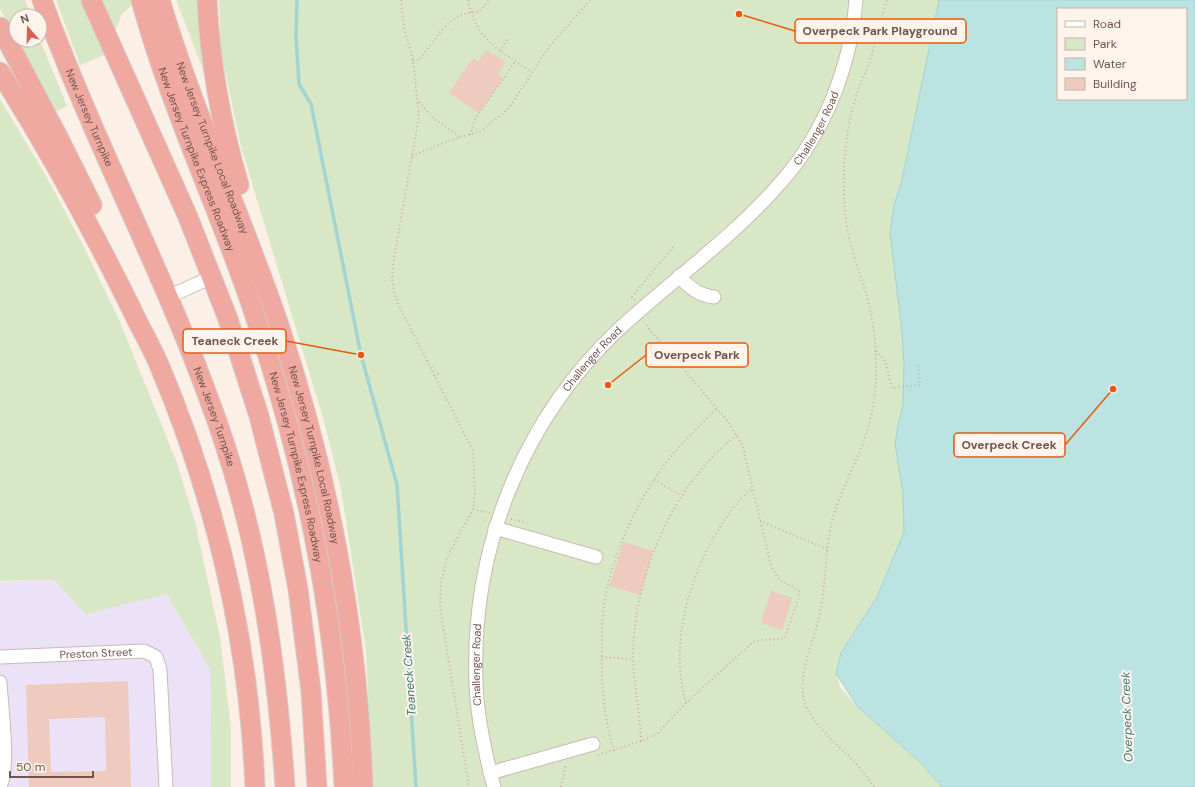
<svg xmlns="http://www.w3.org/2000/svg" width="1195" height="787" font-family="'DM Sans',sans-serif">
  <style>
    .education { fill: #ece2f7 }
    .green { fill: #d8e7c5 }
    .water { fill: #bbe3e2; stroke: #a2d4d4; fill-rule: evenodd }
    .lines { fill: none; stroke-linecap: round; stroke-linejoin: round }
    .stream { stroke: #a2d4d4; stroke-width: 3.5 }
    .building { fill: #eecabf; fill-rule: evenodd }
    .minor-casing { stroke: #ceb8b0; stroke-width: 15 }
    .highway-casing { stroke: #d5ccc9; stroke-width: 21 }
    .path { stroke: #d3ada2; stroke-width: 2; stroke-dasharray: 1 3; stroke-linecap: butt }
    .minor { stroke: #fff; stroke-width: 13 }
    .highway { stroke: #f0a9a1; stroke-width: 19 }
    .labels { text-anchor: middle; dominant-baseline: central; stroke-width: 4; stroke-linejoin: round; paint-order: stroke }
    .street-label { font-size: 11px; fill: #72544c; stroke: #fef4ec }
    .water-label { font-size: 12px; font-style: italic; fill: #417676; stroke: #fef4ec }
    .leader { fill: none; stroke: #e8590c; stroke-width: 1.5 }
    .callout-dot { fill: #e8590c; stroke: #fef4ec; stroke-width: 1.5 }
    .callout { fill: #fef4ec; stroke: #e8590c; stroke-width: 1.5 }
    .callout-label { font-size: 12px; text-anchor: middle; font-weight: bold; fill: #72544c }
  </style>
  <rect width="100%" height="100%" fill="#fbefe6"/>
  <path class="education" d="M 54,580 L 86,614 L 167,594 L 210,669 L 211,787 L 0,787 L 0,582 Z"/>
  <path class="green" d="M 0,0 L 25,0 L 31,16 L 16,16 L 16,39 L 0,9 Z
    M 56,0 L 131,0 L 132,5 L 122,14 L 105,55 L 80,65 Z
    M 176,0 L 204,0 L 210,87 Z
    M 219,0 L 939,0 L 902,180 L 894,205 L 904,364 L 903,406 L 898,425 L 895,444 L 903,493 L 904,532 L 877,597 L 841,653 L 836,674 L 840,687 L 858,707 L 921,763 L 942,787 L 372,787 L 366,651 L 341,489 L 324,421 L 241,147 L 221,51 Z
    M 17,40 L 40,40 L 67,106 L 55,112 Z
    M 0,99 L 45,174 L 84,247 L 120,322 L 177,463 L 195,522 L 220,637 L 231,728 L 231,787 L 211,787 L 210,669 L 167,594 L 86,614 L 54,580 L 0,581 Z"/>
  <path class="water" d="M 939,0 L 1195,0 L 1195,787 L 942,787 L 921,763 L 858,707 L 836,674 L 841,653 L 877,597 L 904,532 L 903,493 L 895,444 L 898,425 L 903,405 L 904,364 L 902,332 L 890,233 L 894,205 L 902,180 ZM 1058,9 L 1186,9 L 1186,99 L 1058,99 Z"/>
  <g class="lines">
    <path class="stream" d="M 297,0 L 296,38 L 299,84 L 311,104 L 361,355 L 397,485 L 416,787"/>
  </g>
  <path class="building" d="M 486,50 L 506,62 L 498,74 L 503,78 L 479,113 L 449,93 L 473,58 L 478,62 Z
    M 623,542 L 653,551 L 640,595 L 610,586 Z
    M 771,591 L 792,598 L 782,630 L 761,623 Z
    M 128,681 L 131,787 L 29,787 L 26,685 ZM 105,717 L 106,771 L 51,772 L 49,719 Z"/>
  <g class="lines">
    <g class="minor-casing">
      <g id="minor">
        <path d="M 679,276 C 690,288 698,295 714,297"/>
        <path d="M 168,297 L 212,277"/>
        <path d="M 495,528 L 596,557"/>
        <path id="s1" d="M 0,657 L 144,651 L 156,657 L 160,670 L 166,787"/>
        <path d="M 0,682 C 1,705 10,769 0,786"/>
        <path d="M 490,773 L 593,744"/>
        <path id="s2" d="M 494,787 C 485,753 477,718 476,683 C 471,550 521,422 618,330 C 672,280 734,237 782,181 C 825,132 851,65 856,0"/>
      </g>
    </g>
    <g class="highway-casing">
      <g id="highway">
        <path id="s3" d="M 42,0 C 96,149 173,289 223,439 C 261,552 277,669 285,787"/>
        <path d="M 91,0 L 188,217 L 228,319 L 259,416 L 284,514 L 298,589 L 311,691 L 317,787"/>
        <path id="s4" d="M 141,0 C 169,103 215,200 250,301 C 306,464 336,615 344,787"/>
        <path id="s5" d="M 160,0 C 193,112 243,218 280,328 C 329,477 358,630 363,787"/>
        <path d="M 207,0 C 210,63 221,124 239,185"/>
        <path d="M 0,27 L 58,137 L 92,205"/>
        <path d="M 0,72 C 48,148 91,227 131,308 C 140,328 152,347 160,367 C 216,500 249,643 255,787"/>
      </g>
    </g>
    <path class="path" d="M 401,0 L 404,28 L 413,60 L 419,116 L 394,258 L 392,278 L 394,292 L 399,306 L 473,451 L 475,494 L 473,509 L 447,558 L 441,583 L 440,607 L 469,787
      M 468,0 C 475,40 501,51 531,72
      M 500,51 L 507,39
      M 413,60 L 419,60 C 436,40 449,10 479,12 L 489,0
      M 419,102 L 433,118 L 460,137
      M 470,135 L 475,119 L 515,62
      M 412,156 L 448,141 L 481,131 L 509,108 L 549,47 L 590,0
      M 635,300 L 632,297 L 674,246
      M 876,351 L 885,361 L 892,388 L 920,385 L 918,364
      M 430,369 L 435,365
      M 434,376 L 439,373
      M 654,480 L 682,496
      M 473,509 L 490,513
      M 511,519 L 528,523
      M 760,521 L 827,549
      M 602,657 L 633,659
      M 686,703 C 668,643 691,568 726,518 C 733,508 741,496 752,490
      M 641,741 C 640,713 634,687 633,659 C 632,580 673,483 737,435
      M 614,751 C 603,716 601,682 602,646 C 602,628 602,607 607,589 C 617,546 636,504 662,468 C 678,446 698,428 717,408
      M 598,755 L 641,741 L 658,733 L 686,703 L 752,643 C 762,637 774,642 785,637 L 798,600 L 799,591 C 783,579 781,587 771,565 L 744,452 L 741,442 L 726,419 L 644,323
      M 561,787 L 566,764
      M 874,787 C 868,779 863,771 856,764 C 839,744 807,723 803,695 C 800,670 813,642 819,618 C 827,584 824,548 834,514 C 846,476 869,442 874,400 C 878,370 876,335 869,304 C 862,276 849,249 846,220 C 841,177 844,137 856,96 C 859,85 865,75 869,64 C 876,44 880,21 887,0"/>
    <use href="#minor" class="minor"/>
    <use href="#highway" class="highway"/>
  </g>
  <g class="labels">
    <g class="street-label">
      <text stroke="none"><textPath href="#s3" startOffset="127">New Jersey Turnpike</textPath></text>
      <text stroke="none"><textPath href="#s2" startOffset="783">Challenger Road</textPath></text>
      <text stroke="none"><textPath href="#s5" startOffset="157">New Jersey Turnpike Local Roadway</textPath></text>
      <text stroke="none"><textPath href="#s4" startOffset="169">New Jersey Turnpike Express Roadway</textPath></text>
      <text stroke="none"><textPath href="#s2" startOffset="459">Challenger Road</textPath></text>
      <text stroke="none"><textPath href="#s3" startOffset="451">New Jersey Turnpike</textPath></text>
      <text stroke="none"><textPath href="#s5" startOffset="481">New Jersey Turnpike Local Roadway</textPath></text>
      <text stroke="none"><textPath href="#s4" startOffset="493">New Jersey Turnpike Express Roadway</textPath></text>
      <text stroke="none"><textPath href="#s1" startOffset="96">Preston Street</textPath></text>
      <text stroke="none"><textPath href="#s2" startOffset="124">Challenger Road</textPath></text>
    </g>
    <g class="water-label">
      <text transform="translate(409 675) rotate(-94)">Teaneck Creek</text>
      <text transform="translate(1127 717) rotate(-92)">Overpeck Creek</text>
    </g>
  </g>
  <path class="leader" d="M739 14L795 31M361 355L286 341M608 385L646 355M1113 389L1065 445"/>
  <g class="callout-dot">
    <circle cx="739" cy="14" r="4"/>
    <circle cx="361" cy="355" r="4"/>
    <circle cx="608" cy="385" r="4"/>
    <circle cx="1113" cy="389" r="4"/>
  </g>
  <g class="callout">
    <rect x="795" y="19" width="171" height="24" rx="4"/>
    <rect x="183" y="329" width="103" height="24" rx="4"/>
    <rect x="646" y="343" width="102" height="24" rx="4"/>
    <rect x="954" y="433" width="111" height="24" rx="4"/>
  </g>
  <g class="callout-label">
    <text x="880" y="35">Overpeck Park Playground</text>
    <text x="235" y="345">Teaneck Creek</text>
    <text x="697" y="359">Overpeck Park</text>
    <text x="1009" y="449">Overpeck Creek</text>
  </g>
  <rect x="1057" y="8" width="130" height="92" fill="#fef4ec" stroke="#c6b4ac"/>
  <rect x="1065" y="21" width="20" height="6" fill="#ffffff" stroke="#c6b4ac"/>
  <text x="1093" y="28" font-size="12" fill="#72544c">Road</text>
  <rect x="1065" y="38" width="20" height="12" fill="#d8e7c5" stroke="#c6b4ac"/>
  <text x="1093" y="48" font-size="12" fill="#72544c">Park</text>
  <rect x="1065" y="58" width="20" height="12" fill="#bbe3e2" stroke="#c6b4ac"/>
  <text x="1093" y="68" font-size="12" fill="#72544c">Water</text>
  <rect x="1065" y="78" width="20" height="12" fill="#eecabf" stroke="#c6b4ac"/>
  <text x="1093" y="88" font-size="12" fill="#72544c">Building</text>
  <g transform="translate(28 28) rotate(340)"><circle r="19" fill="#fef4ec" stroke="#c6b4ac"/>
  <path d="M0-3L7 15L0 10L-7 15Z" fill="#dc5c53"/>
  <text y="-6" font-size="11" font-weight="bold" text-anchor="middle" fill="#72544c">N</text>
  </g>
  <path d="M10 771v6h83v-6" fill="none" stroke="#72544c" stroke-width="2"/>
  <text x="16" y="771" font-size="12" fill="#72544c" stroke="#fef4ec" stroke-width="3" paint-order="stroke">50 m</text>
</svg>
